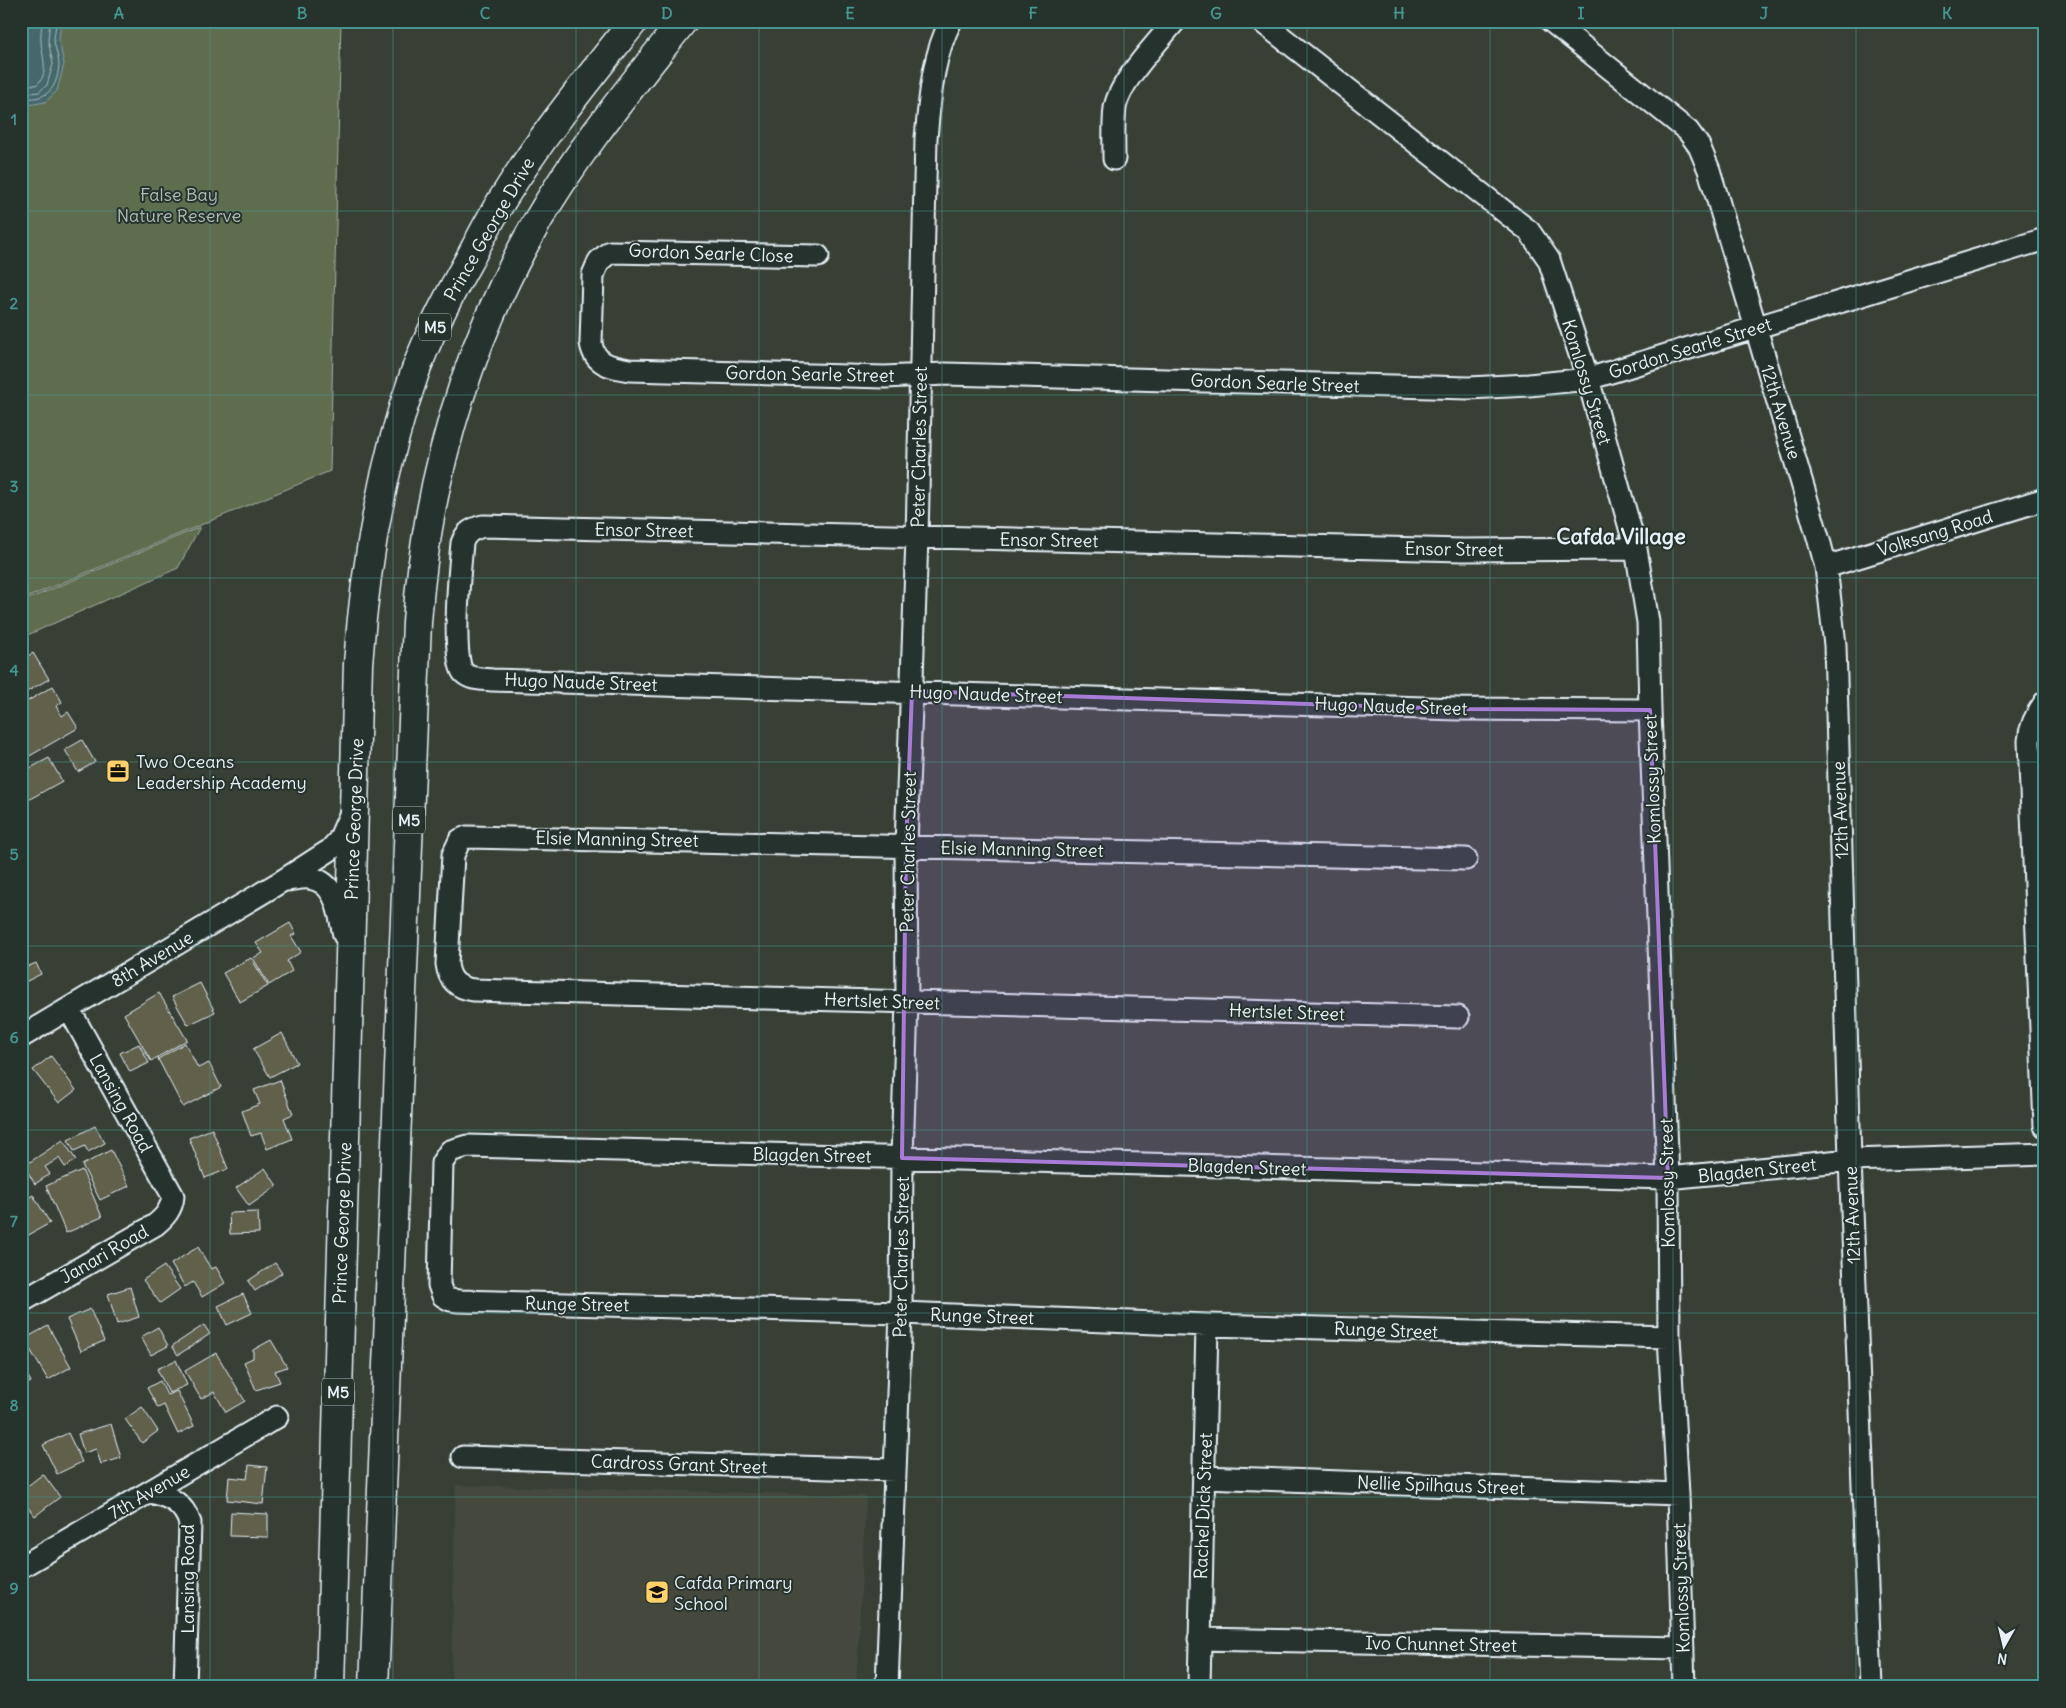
<svg xmlns="http://www.w3.org/2000/svg" width="2066" height="1708" font-family="Delius,sans-serif">
  <style>
    .built { fill: #444a3c }
    .green { fill: #5e6d4f; stroke: #a3afa4 }
    .water { fill: #45696a; stroke: #869fa3 }
    .lines { fill: none; stroke-linecap: round; stroke-linejoin: round }
    .shore { stroke: #a7bbbf; stroke-width: 1 }
    .building { fill: #61604b; stroke: #e8f1f8 }
    .minor-casing { stroke: #e8f1f8; stroke-width: 25 }
    .major-casing { stroke: #e8f1f8; stroke-width: 31 }
    .minor { stroke: #26332d; stroke-width: 21 }
    .major { stroke: #26332d; stroke-width: 28 }
    .marked { fill: #a77bd6; fill-opacity: 0.2; stroke: #a77bd6; stroke-width: 4; stroke-linejoin: round }
    .grid { fill: none; stroke: #459590; stroke-width: 1; stroke-opacity: 0.55 }
    .labels { text-anchor: middle; dominant-baseline: central; stroke-width: 4; stroke-linejoin: round; paint-order: stroke }
    .shield { fill: #26332d; stroke: #aeb8bb; stroke-width: 1 }
    .shield-label { font-size: 16px; font-weight: bold; fill: #e8f1f8 }
    .park-label { font-size: 18px; fill: #b1bcb4; stroke: #26332d }
    .street-label { font-size: 18px; fill: #e8f1f8; stroke: #26332d }
    .poi-label { font-size: 18px; fill: #e8f1f8; stroke: #26332d; text-anchor: start }
    .district-label { font-size: 22px; font-weight: bold; fill: #e8f1f8; stroke: #26332d }
    .neatline { fill: none; stroke: #459590; stroke-width: 2 }
    .grid-label { font-size: 16px; text-anchor: middle; font-weight: bold; fill: #459590 }
  </style>
  <rect width="100%" height="100%" fill="#384036"/>
  <filter id="ink" filterUnits="userSpaceOnUse"><feTurbulence type="fractalNoise" baseFrequency=".02" numOctaves="2"/><feDisplacementMap in="SourceGraphic" scale="10" xChannelSelector="R" yChannelSelector="G"/><feConvolveMatrix kernelMatrix="1 2 1 2 8 2 1 2 1" color-interpolation-filters="sRGB"/></filter>
  <g filter="url(#ink)">
    <path class="built" d="M 456,1485 L 866,1496 L 856,1687 L 451,1687 Z"/>
    <path class="green" d="M 21,21 L 341,21 L 330,471 L 21,600 Z
      M 200,527 L 178,568 L 21,638 L 21,602 Z"/>
    <path class="water" d="M 21,21 L 61,21 L 59,40 L 64,64 L 57,91 L 45,102 L 28,105 L 21,102 Z"/>
    <g class="lines">
      <path class="shore" d="M 21,84 L 36,85 C 50,75 42,56 41,42 C 40,35 42,28 42,21
        M 21,92 L 30,93 L 39,92 L 47,85 L 53,64 L 48,40 L 50,21
        M 21,98 C 46,101 57,90 59,65 C 59,57 55,49 54,41 C 54,35 56,28 56,21"/>
    </g>
    <path class="building" d="M 33,653 L 49,679 L 21,695 L 21,686 L 23,684 L 21,680 L 21,660 Z
      M 53,686 L 62,702 L 56,706 L 62,716 L 68,712 L 78,728 L 21,761 L 21,705 Z
      M 82,740 L 95,762 L 78,772 L 65,750 Z
      M 49,758 L 62,781 L 21,804 L 21,773 Z
      M 290,923 L 296,934 L 291,936 L 301,952 L 287,961 L 292,971 L 269,985 L 253,958 L 263,953 L 256,943 Z
      M 21,956 L 27,967 L 36,963 L 41,974 L 21,984 Z
      M 251,958 L 268,986 L 240,1002 L 223,973 Z
      M 200,983 L 215,1012 L 188,1025 L 172,997 Z
      M 159,993 L 187,1040 L 151,1061 L 124,1014 Z
      M 282,1033 L 297,1063 L 270,1077 L 253,1049 Z
      M 185,1043 L 198,1068 L 209,1063 L 221,1087 L 183,1107 L 158,1059 Z
      M 139,1044 L 149,1063 L 130,1072 L 120,1053 Z
      M 51,1056 L 76,1090 L 59,1103 L 33,1070 Z
      M 280,1080 L 293,1114 L 284,1118 L 292,1139 L 267,1149 L 261,1133 L 251,1136 L 242,1111 L 260,1104 L 254,1090 Z
      M 95,1126 L 105,1143 L 88,1152 L 85,1146 L 74,1151 L 68,1140 Z
      M 212,1129 L 228,1169 L 205,1178 L 189,1138 Z
      M 63,1140 L 76,1160 L 65,1167 L 59,1158 L 45,1167 L 50,1174 L 35,1184 L 24,1166 Z
      M 111,1150 L 129,1186 L 100,1200 L 82,1165 Z
      M 265,1168 L 277,1186 L 249,1206 L 236,1188 Z
      M 82,1170 L 102,1217 L 66,1233 L 46,1186 Z
      M 33,1195 L 50,1223 L 25,1237 L 21,1231 L 21,1216 L 25,1214 L 21,1207 L 21,1202 Z
      M 258,1212 L 259,1233 L 230,1234 L 229,1213 Z
      M 198,1247 L 211,1269 L 216,1267 L 225,1283 L 202,1297 L 193,1282 L 185,1287 L 171,1264 Z
      M 275,1263 L 282,1273 L 255,1291 L 248,1281 Z
      M 164,1266 L 180,1289 L 160,1303 L 143,1280 Z
      M 130,1287 L 139,1317 L 117,1324 L 108,1294 Z
      M 243,1294 L 252,1313 L 227,1325 L 218,1306 Z
      M 90,1309 L 104,1341 L 81,1351 L 67,1319 Z
      M 204,1325 L 210,1334 L 178,1355 L 172,1346 Z
      M 48,1326 L 71,1367 L 48,1380 L 24,1339 Z
      M 158,1327 L 168,1346 L 151,1355 L 141,1337 Z
      M 271,1340 L 287,1367 L 275,1371 L 280,1382 L 256,1390 L 244,1362 L 253,1358 L 253,1350 Z
      M 216,1353 L 245,1401 L 226,1412 L 214,1392 L 201,1399 L 185,1371 Z
      M 176,1360 L 187,1385 L 169,1393 L 157,1369 Z
      M 21,1363 L 31,1382 L 21,1387 Z
      M 160,1381 L 167,1395 L 177,1391 L 194,1426 L 178,1434 L 164,1405 L 158,1408 L 147,1388 Z
      M 142,1407 L 158,1431 L 142,1443 L 125,1419 Z
      M 111,1424 L 121,1458 L 101,1464 L 96,1449 L 84,1453 L 78,1434 Z
      M 68,1433 L 82,1462 L 57,1474 L 43,1445 Z
      M 249,1465 L 267,1467 L 263,1504 L 227,1500 L 229,1477 L 247,1479 Z
      M 43,1474 L 60,1497 L 35,1516 L 21,1499 L 21,1491 Z
      M 231,1512 L 268,1514 L 268,1537 L 230,1536 Z"/>
    <g class="lines">
      <g class="minor-casing">
        <path id="minor" d="M 1261,21 L 1529,231 L 1549,260 L 1588,379 L 1636,549 L 1648,622 L 1650,710 L 1668,1178 L 1669,1337 L 1678,1494 L 1684,1687
          M 1551,21 L 1688,131 L 1699,146 L 1709,170 L 1820,544 L 1826,567 L 1835,645 L 1850,1160 L 1871,1687
          M 1114,159 C 1114,142 1113,124 1115,108 C 1119,82 1158,42 1175,21
          M 818,256 L 610,252 L 599,261 L 593,275 L 591,343 C 594,364 611,367 629,370 L 885,377 L 945,374 L 1468,388 L 1529,385 L 1588,379 L 2045,239
          M 1636,549 L 1463,550 L 483,526 C 472,529 466,532 462,543 C 460,564 451,659 463,672 C 470,680 483,679 492,680 L 1459,709 L 1650,710
          M 1826,567 L 2045,499
          M 2045,702 C 2036,714 2030,726 2029,741 L 2045,1126
          M 285,880 C 293,880 301,877 309,878 C 337,881 339,914 344,935
          M 1458,1017 L 474,990 C 457,988 449,980 447,964 L 453,855 L 460,840 L 467,837 L 1466,859
          M 21,1037 L 282,881 L 330,850 L 339,840 L 350,815
          M 21,1302 L 155,1225 C 165,1217 172,1209 173,1196 L 69,1009
          M 1669,1337 L 1207,1325 L 901,1313 L 459,1301 L 450,1300 L 443,1296 L 439,1285 L 442,1163 L 450,1151 L 467,1146 L 1668,1178 L 1850,1160 L 2045,1154
          M 463,1457 L 895,1470
          M 1204,1477 L 1678,1494
          M 151,1492 C 171,1497 183,1503 190,1523 L 185,1687
          M 21,1567 L 277,1417
          M 1199,1639 L 1683,1648
          M 887,1687 L 901,1313 L 902,1158 L 907,1002 L 906,846 L 917,538 L 926,138 C 930,99 932,57 951,21
          M 1199,1687 L 1207,1325"/>
      </g>
      <g class="major-casing">
        <path id="major" d="M 330,1687 L 358,664 C 365,565 381,469 414,375 C 428,335 448,297 469,260 C 480,239 491,217 504,197 C 542,135 589,78 634,21
          M 374,1687 L 417,622 C 427,478 466,345 538,220 C 579,149 632,86 683,21"/>
      </g>
      <use href="#minor" class="minor"/>
      <use href="#major" class="major"/>
    </g>
  </g>
  <path class="marked" d="M 912,691 L 1459,709 L 1650,710 L 1668,1178 L 902,1158 L 906,846 Z"/>
  <path class="grid" d="M 210,21 L 210,1687M 393,21 L 393,1687M 576,21 L 576,1687M 759,21 L 759,1687M 942,21 L 942,1687M 1124,21 L 1124,1687M 1307,21 L 1307,1687M 1490,21 L 1490,1687M 1673,21 L 1673,1687M 1856,21 L 1856,1687M 21,211 L 2045,211M 21,395 L 2045,395M 21,578 L 2045,578M 21,762 L 2045,762M 21,946 L 2045,946M 21,1130 L 2045,1130M 21,1313 L 2045,1313M 21,1497 L 2045,1497"/>
  <defs>
    <g id="office-square" transform="scale(1.25)"><rect x="-9" y="-9" width="18" height="18" rx="4" fill="#ffd166" stroke="#26332d"/><path d="M-6-3h4V-5.5h4V-3h4V5H-6ZM-1-4.5V-3h2v-1.5ZM-6 0V1H6V0Z" fill="#111"/></g>
    <g id="school-square" transform="scale(1.25)"><rect x="-9" y="-9" width="18" height="18" rx="4" fill="#ffd166" stroke="#26332d"/><path d="M0-5L7-2L0 1L-7-2ZM-4 1L0 2.5L4 1V4Q0 6-4 4Z" fill="#111"/></g>
  </defs>
  <g fill-rule="evenodd">
    <use href="#office-square" x="118" y="771"/>
    <use href="#school-square" x="657" y="1592"/>
  </g>
  <g class="labels">
    <g class="shield">
      <rect x="419" y="313.5" width="32" height="27" rx="4"/>
      <rect x="393" y="806.5" width="32" height="27" rx="4"/>
      <rect x="322" y="1378.5" width="32" height="27" rx="4"/>
    </g>
    <g class="shield-label">
      <text x="435" y="327">M5</text>
      <text x="409" y="820">M5</text>
      <text x="338" y="1392">M5</text>
    </g>
    <g class="park-label">
      <text x="179" y="194">False Bay<tspan x="179" dy="21">Nature Reserve</tspan></text>
    </g>
    <g class="street-label">
      <text transform="translate(489 229) rotate(-60)">Prince George Drive</text>
      <text transform="translate(711 253) rotate(2)">Gordon Searle Close</text>
      <text transform="translate(1690 348) rotate(-17)">Gordon Searle Street</text>
      <text transform="translate(810 374) rotate(1)">Gordon Searle Street</text>
      <text transform="translate(1587 382) rotate(73)">Komlossy Street</text>
      <text transform="translate(1275 383) rotate(2)">Gordon Searle Street</text>
      <text transform="translate(1781 412) rotate(73)">12th Avenue</text>
      <text transform="translate(919 447) rotate(-89)">Peter Charles Street</text>
      <text transform="translate(644 530) rotate(1)">Ensor Street</text>
      <text transform="translate(1935 533) rotate(-17)">Volksang Road</text>
      <text transform="translate(1049 540) rotate(1)">Ensor Street</text>
      <text transform="translate(1454 549) rotate(1)">Ensor Street</text>
      <text transform="translate(581 682) rotate(2)">Hugo Naude Street</text>
      <text transform="translate(986 694) rotate(2)">Hugo Naude Street</text>
      <text transform="translate(1391 706) rotate(2)">Hugo Naude Street</text>
      <text transform="translate(1652 779) rotate(-92)">Komlossy Street</text>
      <text transform="translate(1840 810) rotate(-92)">12th Avenue</text>
      <text transform="translate(354 819) rotate(-88)">Prince George Drive</text>
      <text transform="translate(617 839) rotate(1)">Elsie Manning Street</text>
      <text transform="translate(1022 849) rotate(1)">Elsie Manning Street</text>
      <text transform="translate(908 852) rotate(-89)">Peter Charles Street</text>
      <text transform="translate(152 959) rotate(-31)">8th Avenue</text>
      <text transform="translate(882 1001) rotate(2)">Hertslet Street</text>
      <text transform="translate(1287 1012) rotate(2)">Hertslet Street</text>
      <text transform="translate(121 1103) rotate(61)">Lansing Road</text>
      <text transform="translate(812 1155) rotate(1)">Blagden Street</text>
      <text transform="translate(1247 1167) rotate(2)">Blagden Street</text>
      <text transform="translate(1757 1170) rotate(-6)">Blagden Street</text>
      <text transform="translate(1667 1183) rotate(-91)">Komlossy Street</text>
      <text transform="translate(1852 1215) rotate(-92)">12th Avenue</text>
      <text transform="translate(342 1223) rotate(-88)">Prince George Drive</text>
      <text transform="translate(104 1254) rotate(-30)">Janari Road</text>
      <text transform="translate(901 1257) rotate(-89)">Peter Charles Street</text>
      <text transform="translate(577 1304) rotate(1)">Runge Street</text>
      <text transform="translate(982 1316) rotate(2)">Runge Street</text>
      <text transform="translate(1386 1330) rotate(2)">Runge Street</text>
      <text transform="translate(679 1464) rotate(2)">Cardross Grant Street</text>
      <text transform="translate(1441 1485) rotate(2)">Nellie Spilhaus Street</text>
      <text transform="translate(149 1492) rotate(-30)">7th Avenue</text>
      <text transform="translate(1203 1506) rotate(-88)">Rachel Dick Street</text>
      <text transform="translate(187 1579) rotate(-90)">Lansing Road</text>
      <text transform="translate(1681 1588) rotate(-92)">Komlossy Street</text>
      <text transform="translate(1441 1644) rotate(1)">Ivo Chunnet Street</text>
    </g>
    <g class="poi-label">
      <text x="136" y="761">Two Oceans<tspan x="136" dy="21">Leadership Academy</tspan></text>
      <text x="674" y="1582">Cafda Primary<tspan x="674" dy="21">School</tspan></text>
    </g>
    <g class="district-label">
      <text x="1621" y="536">Cafda Village</text>
    </g>
  </g>
  <rect width="2066" height="1708" fill="none" stroke="#26332d" stroke-width="55"/>
  <g transform="translate(2004 1646) rotate(188)" stroke="#26332d" stroke-width="4" paint-order="stroke">
  <path d="M0-4L9 19L0 12L-9 19Z" fill="#e8f1f8"/>
  <text y="-8" font-size="14" font-weight="bold" text-anchor="middle" fill="#e8f1f8">N</text>
  </g>
  <rect x="28" y="28" width="2010" height="1652" class="neatline"/>
  <g class="grid-label">
    <text x="119" y="19">A</text>
    <text x="302" y="19">B</text>
    <text x="485" y="19">C</text>
    <text x="667" y="19">D</text>
    <text x="850" y="19">E</text>
    <text x="1033" y="19">F</text>
    <text x="1216" y="19">G</text>
    <text x="1399" y="19">H</text>
    <text x="1581" y="19">I</text>
    <text x="1764" y="19">J</text>
    <text x="1947" y="19">K</text>
    <text x="14" y="125">1</text>
    <text x="14" y="309">2</text>
    <text x="14" y="492">3</text>
    <text x="14" y="676">4</text>
    <text x="14" y="860">5</text>
    <text x="14" y="1043">6</text>
    <text x="14" y="1227">7</text>
    <text x="14" y="1411">8</text>
    <text x="14" y="1594">9</text>
  </g>
</svg>
